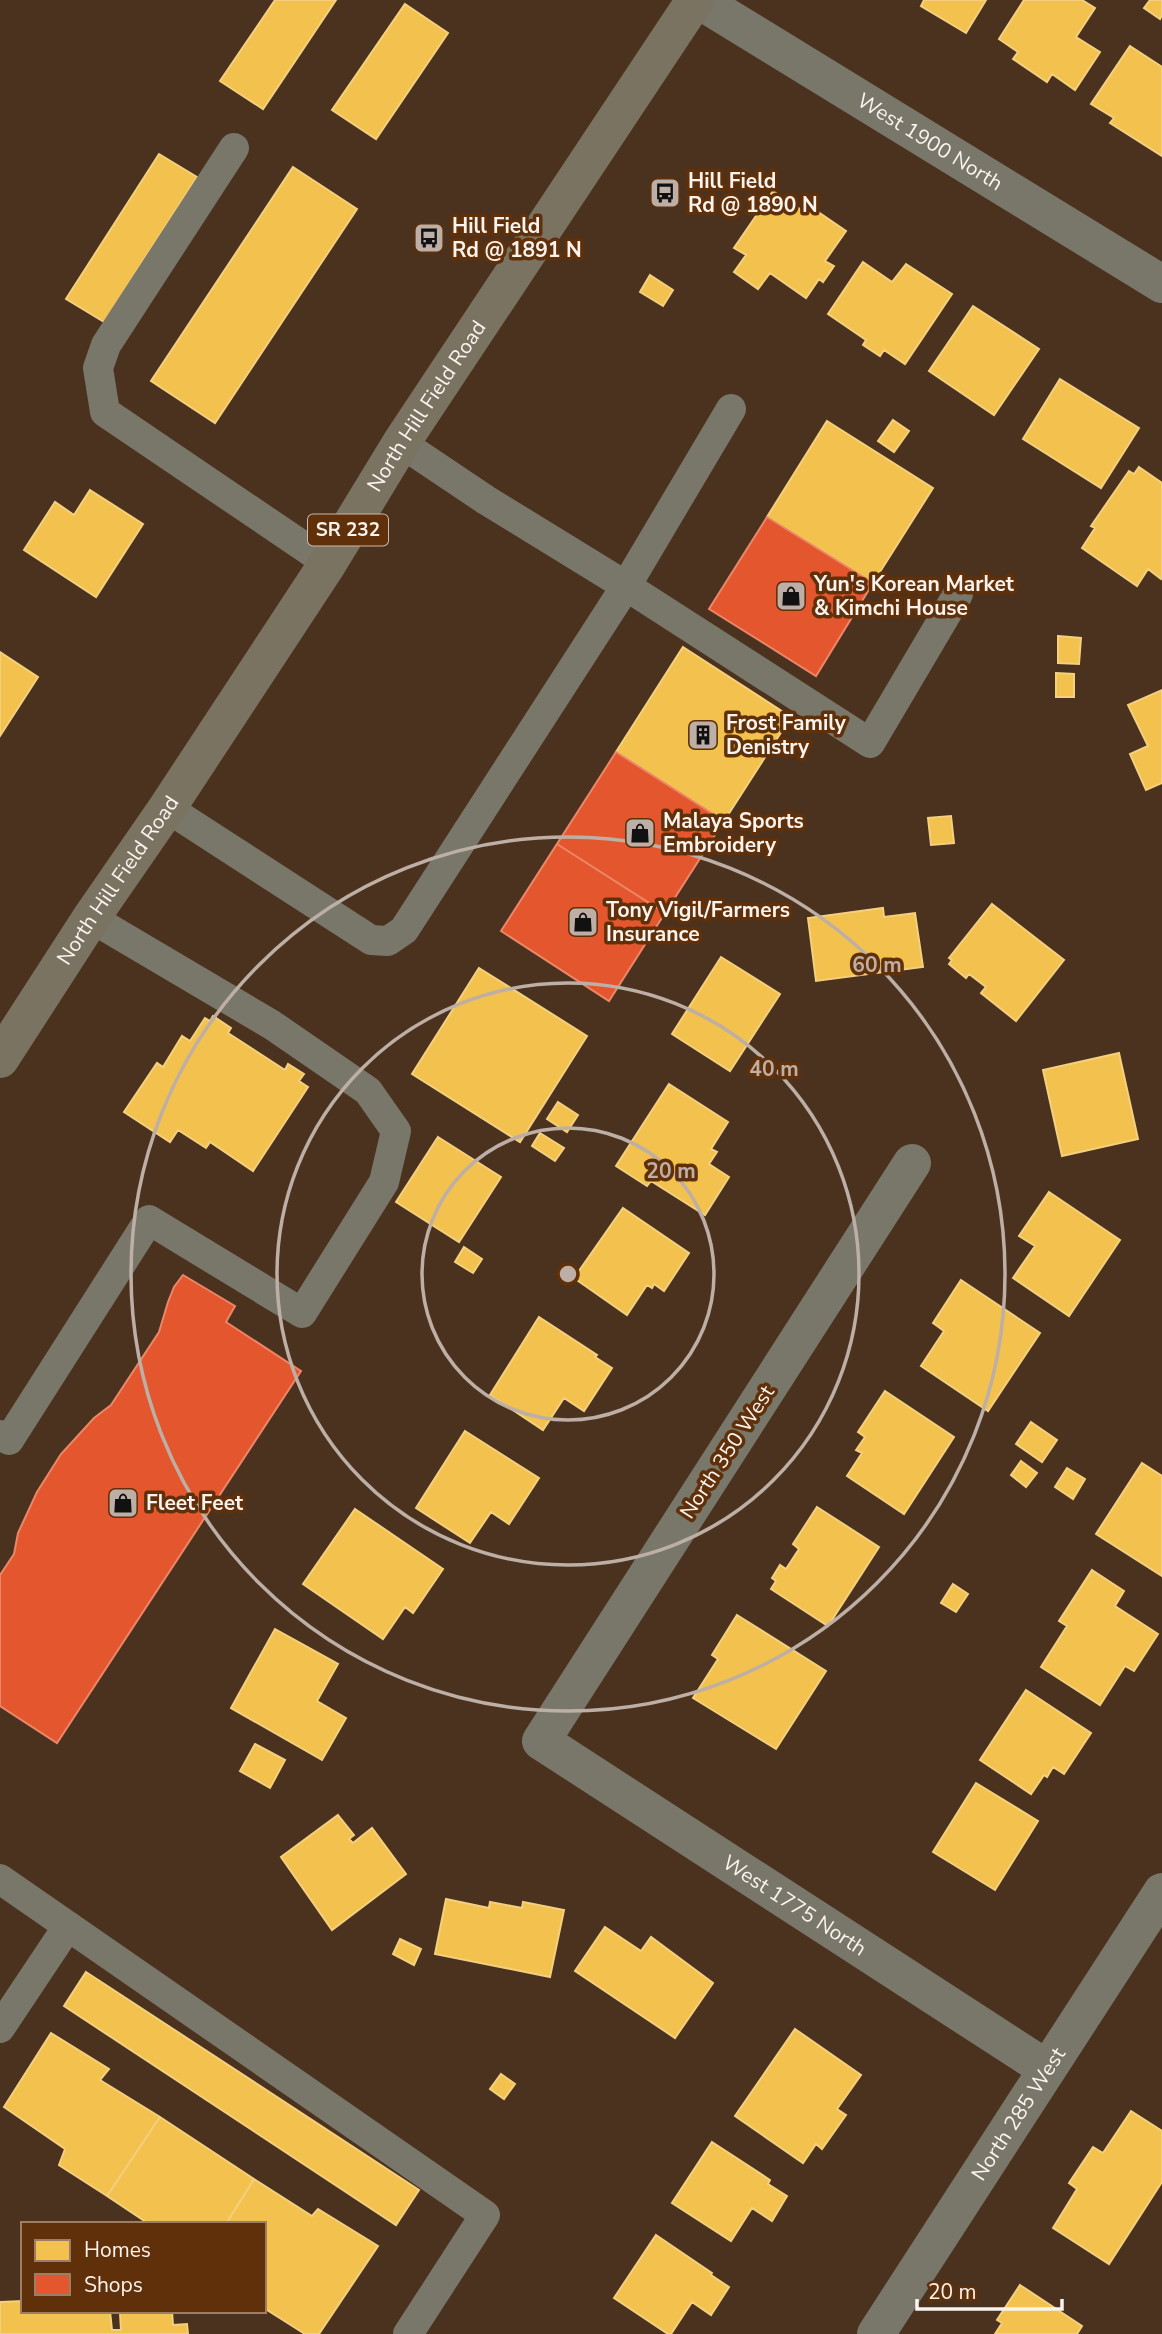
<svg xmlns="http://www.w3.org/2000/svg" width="1162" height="2334" font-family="'Nunito Sans',sans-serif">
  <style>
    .homes { fill: #f2c14e; stroke: #f4d07e; stroke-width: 2 }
    .shops { fill: #e4572e; stroke: #eb8668; stroke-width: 2 }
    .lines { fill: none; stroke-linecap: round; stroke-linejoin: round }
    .service { stroke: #79766a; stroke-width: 30 }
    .minor { stroke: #79766a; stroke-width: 38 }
    .primary { stroke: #7b7362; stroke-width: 38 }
    .ring { fill: none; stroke: #bdafa5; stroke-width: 3.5 }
    .labels { text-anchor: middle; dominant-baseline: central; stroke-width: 7; stroke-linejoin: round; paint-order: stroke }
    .shield { fill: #5f300a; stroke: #ccb8aa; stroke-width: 2 }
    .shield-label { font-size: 19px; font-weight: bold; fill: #faf3ee }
    .street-label { font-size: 21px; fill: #faf3ee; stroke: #5f300a }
    .poi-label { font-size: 21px; font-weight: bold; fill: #faf3ee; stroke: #5f300a; text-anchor: start }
    .centre { fill: #bdafa5; stroke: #5f300a; stroke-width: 3.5 }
    .ring-label { font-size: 21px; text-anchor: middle; font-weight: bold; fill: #bdafa5; stroke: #5f300a; stroke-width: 7; stroke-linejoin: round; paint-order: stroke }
  </style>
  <rect width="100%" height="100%" fill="#4b321e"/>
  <path class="homes" d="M 275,0 L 336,0 L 263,109 L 220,81 Z
    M 924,0 L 986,0 L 966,33 L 921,6 Z
    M 1024,0 L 1082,0 L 1095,8 L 1076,37 L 1100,52 L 1075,90 L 1052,74 L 1047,82 L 1013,59 L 1018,52 L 999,39 Z
    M 1150,0 L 1162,0 L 1162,15 L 1160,19 L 1144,8 Z
    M 405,4 L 448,33 L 376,139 L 332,110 Z
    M 1130,46 L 1162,67 L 1162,156 L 1110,123 L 1114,118 L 1091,104 Z
    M 159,154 L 197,177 L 104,322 L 66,299 Z
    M 293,167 L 357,209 L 215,423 L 151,381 Z
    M 773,191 L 806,213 L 811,207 L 846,231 L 825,261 L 834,266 L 823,282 L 819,279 L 806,298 L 770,273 L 758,289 L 734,272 L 746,255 L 734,248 Z
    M 863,262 L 892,282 L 906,264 L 952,294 L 905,364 L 884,350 L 880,356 L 863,345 L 866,340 L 828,314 Z
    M 650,275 L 673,290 L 663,306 L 640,292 Z
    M 973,306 L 1039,349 L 994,415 L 929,371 Z
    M 1060,379 L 1139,428 L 1101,488 L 1023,439 Z
    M 893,420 L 909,431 L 894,452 L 878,441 Z
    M 827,421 L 933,488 L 873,583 L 767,517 Z
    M 1139,467 L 1162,483 L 1162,577 L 1161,579 L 1148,569 L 1137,586 L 1082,548 L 1095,528 L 1091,526 L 1129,471 L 1134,474 Z
    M 90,490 L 143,524 L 96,597 L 24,550 L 55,502 L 74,515 Z
    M 1058,636 L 1081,638 L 1079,664 L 1058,663 Z
    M 683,647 L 791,717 L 724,821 L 616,752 Z
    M 0,652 L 38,677 L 0,736 Z
    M 1056,673 L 1074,674 L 1074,697 L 1056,697 Z
    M 1162,690 L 1162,783 L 1146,790 L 1130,754 L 1148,746 L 1128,705 Z
    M 951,816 L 954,843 L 931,845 L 928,818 Z
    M 992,904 L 1064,960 L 1016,1021 L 981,993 L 986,987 L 969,974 L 966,978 L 949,964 L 952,960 L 949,958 Z
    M 883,908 L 884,917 L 915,913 L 923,967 L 816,981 L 808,918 Z
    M 721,957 L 780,994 L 730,1071 L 672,1034 Z
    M 479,968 L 587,1036 L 520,1142 L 412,1074 Z
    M 213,1016 L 231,1028 L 228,1033 L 285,1070 L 288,1064 L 304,1074 L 299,1081 L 308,1087 L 253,1171 L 210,1142 L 206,1148 L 178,1130 L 170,1142 L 124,1112 L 157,1063 L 163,1067 L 182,1036 L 190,1041 L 205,1018 L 210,1021 Z
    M 1119,1053 L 1138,1139 L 1062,1156 L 1043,1070 Z
    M 669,1084 L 728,1122 L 711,1149 L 717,1152 L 709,1164 L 729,1177 L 705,1215 L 651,1181 L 647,1186 L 616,1166 Z
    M 558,1102 L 578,1115 L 567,1132 L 547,1119 Z
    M 540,1133 L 564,1148 L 555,1161 L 532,1146 Z
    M 438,1137 L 501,1177 L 459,1242 L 396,1202 Z
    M 1049,1192 L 1120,1240 L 1069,1316 L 1013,1278 L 1035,1246 L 1019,1236 Z
    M 623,1208 L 689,1253 L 664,1291 L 654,1284 L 652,1288 L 647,1285 L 627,1315 L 574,1278 Z
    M 464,1247 L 482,1259 L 473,1273 L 455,1262 Z
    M 961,1280 L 1040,1333 L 988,1411 L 921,1366 L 944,1331 L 933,1323 Z
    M 539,1317 L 597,1355 L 595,1357 L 612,1368 L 584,1411 L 564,1398 L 543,1430 L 490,1395 Z
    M 885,1391 L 954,1437 L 904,1514 L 847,1476 L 862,1453 L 856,1450 L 865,1437 L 858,1432 Z
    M 1031,1422 L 1057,1440 L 1042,1462 L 1016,1444 Z
    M 465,1431 L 539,1478 L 509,1524 L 491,1512 L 470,1543 L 416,1508 Z
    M 1021,1461 L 1037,1473 L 1026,1487 L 1011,1475 Z
    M 1142,1463 L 1162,1476 L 1162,1576 L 1096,1534 Z
    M 1067,1468 L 1085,1479 L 1073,1499 L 1055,1487 Z
    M 817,1507 L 879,1547 L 828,1626 L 771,1589 L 776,1581 L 772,1578 L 780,1565 L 786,1569 L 799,1549 L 793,1544 Z
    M 355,1509 L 443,1569 L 413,1613 L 405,1607 L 383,1639 L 303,1584 Z
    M 1092,1570 L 1124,1591 L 1115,1606 L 1158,1634 L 1134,1671 L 1125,1666 L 1100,1705 L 1041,1667 L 1067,1626 L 1059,1621 Z
    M 953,1584 L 968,1594 L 956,1612 L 941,1603 Z
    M 737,1615 L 826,1671 L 776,1749 L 693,1698 L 718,1659 L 712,1655 Z
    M 275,1629 L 338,1664 L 317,1701 L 346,1718 L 322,1760 L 231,1708 Z
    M 1026,1690 L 1091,1733 L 1064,1774 L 1053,1767 L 1047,1777 L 1044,1775 L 1031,1794 L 980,1760 Z
    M 255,1744 L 285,1760 L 270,1788 L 240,1771 Z
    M 976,1783 L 1038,1821 L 995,1890 L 933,1852 Z
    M 338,1815 L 354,1835 L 349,1839 L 353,1843 L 372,1828 L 406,1874 L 332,1930 L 281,1857 Z
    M 446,1899 L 489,1908 L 490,1902 L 522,1908 L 523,1902 L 564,1910 L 550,1977 L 435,1954 Z
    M 605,1927 L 641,1951 L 651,1937 L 713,1983 L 675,2038 L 575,1971 Z
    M 400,1939 L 421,1949 L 414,1965 L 393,1954 Z
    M 86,1972 L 419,2190 L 396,2225 L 64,2006 Z
    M 795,2029 L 861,2075 L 837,2109 L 846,2115 L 822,2149 L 816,2144 L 803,2163 L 735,2116 Z
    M 51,2033 L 109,2069 L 100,2080 L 160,2117 L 107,2196 L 59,2165 L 65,2149 L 4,2107 Z
    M 501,2074 L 515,2084 L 504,2099 L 490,2089 Z
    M 1131,2111 L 1162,2131 L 1162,2182 L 1109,2264 L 1053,2228 L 1077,2189 L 1069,2183 L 1093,2147 L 1103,2153 Z
    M 160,2117 L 254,2179 L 226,2224 L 149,2224 L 107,2196 Z
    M 712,2142 L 770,2180 L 768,2184 L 787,2196 L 772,2221 L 752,2208 L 731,2241 L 672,2203 Z
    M 254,2179 L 312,2216 L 318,2209 L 378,2246 L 319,2334 L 305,2334 L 264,2308 L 266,2289 L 264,2288 L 264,2224 L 226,2224 Z
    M 656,2235 L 712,2273 L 711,2275 L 729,2287 L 711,2315 L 692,2302 L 671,2334 L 668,2334 L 614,2298 Z
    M 1020,2285 L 1082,2326 L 1077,2334 L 995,2334 L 1002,2323 L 997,2320 Z
    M 23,2301 L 23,2311 L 110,2311 L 112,2330 L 121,2330 L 120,2313 L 172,2311 L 173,2325 L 187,2324 L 188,2334 L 0,2334 L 0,2302 Z"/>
  <path class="shops" d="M 767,517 L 873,583 L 816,676 L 709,609 Z
    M 616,752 L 724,821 L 665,913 L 557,844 Z
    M 557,844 L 665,913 L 609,1001 L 501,931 Z
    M 183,1275 L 235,1306 L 226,1322 L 301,1371 L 57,1743 L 0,1706 L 0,1575 L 14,1554 L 18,1533 L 37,1492 L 61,1454 L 94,1418 L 111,1405 L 159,1332 L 168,1302 L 174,1287 Z"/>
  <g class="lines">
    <path class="service" d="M 234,148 L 106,345 L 98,368 L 105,412 L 328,563
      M 731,409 L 626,586 L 870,743 L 958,594
      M 167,808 L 371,940 L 388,941 L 404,930 L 626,586 L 486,500 L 401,443
      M 0,1435 L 9,1440 L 149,1220 L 302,1313 L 384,1182 L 396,1131 L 368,1091 L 272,1025 L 91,918
      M 0,1879 L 485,2215 L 408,2334
      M 0,2028 L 68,1926"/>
    <g class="minor">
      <path id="s1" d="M 699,0 L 1162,284"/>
      <path id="s2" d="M 912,1163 L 541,1741 L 1047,2069"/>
      <path id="s3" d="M 876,2334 L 1162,1892"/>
    </g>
    <path class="primary" id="s4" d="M 0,1059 L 91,918 L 167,808 L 328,563 L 401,443 L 695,0"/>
  </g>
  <g class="ring">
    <circle cx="568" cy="1274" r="146"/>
    <circle cx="568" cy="1274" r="291"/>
    <circle cx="568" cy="1274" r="437"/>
  </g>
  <defs>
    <g id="bus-square" transform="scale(1.575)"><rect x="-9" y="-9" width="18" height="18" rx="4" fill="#bdafa5" stroke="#5f300a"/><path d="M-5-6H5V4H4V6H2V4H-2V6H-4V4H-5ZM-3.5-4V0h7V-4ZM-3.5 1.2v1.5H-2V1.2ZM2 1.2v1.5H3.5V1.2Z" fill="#111"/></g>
    <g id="shop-square" transform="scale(1.575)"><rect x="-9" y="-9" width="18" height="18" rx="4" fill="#bdafa5" stroke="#5f300a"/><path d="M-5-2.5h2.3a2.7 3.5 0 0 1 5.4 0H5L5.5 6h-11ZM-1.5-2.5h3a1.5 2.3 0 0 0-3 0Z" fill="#111"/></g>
    <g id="building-square" transform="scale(1.575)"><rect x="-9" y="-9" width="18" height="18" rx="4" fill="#bdafa5" stroke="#5f300a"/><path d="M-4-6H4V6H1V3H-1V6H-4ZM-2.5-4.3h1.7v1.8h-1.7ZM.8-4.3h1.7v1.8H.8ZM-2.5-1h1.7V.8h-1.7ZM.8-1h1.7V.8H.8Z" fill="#111"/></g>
  </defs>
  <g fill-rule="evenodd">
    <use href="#bus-square" x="665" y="193"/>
    <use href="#bus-square" x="429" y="238"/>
    <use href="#shop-square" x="791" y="596"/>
    <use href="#building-square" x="703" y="735"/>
    <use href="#shop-square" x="640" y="833"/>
    <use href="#shop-square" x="583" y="922"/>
    <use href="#shop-square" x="123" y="1503"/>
  </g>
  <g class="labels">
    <rect class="shield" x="308" y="514.5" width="80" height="31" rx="5"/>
    <g class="shield-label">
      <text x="348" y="530">SR 232</text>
    </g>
    <g class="street-label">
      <text stroke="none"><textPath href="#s1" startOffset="271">West 1900 North</textPath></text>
      <text stroke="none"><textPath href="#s4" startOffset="780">North Hill Field Road</textPath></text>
      <text stroke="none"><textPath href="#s4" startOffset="214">North Hill Field Road</textPath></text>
      <text transform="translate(727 1452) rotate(-57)">North 350 West</text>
      <text stroke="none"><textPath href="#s2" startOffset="989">West 1775 North</textPath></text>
      <text stroke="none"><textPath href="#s3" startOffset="262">North 285 West</textPath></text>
    </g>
    <g class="poi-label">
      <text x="688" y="181">Hill Field<tspan x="688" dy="24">Rd @ 1890 N</tspan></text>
      <text x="452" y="226">Hill Field<tspan x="452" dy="24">Rd @ 1891 N</tspan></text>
      <text x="814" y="584">Yun's Korean Market<tspan x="814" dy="24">&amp; Kimchi House</tspan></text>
      <text x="726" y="723">Frost Family<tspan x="726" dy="24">Denistry</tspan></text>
      <text x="663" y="821">Malaya Sports<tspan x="663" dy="24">Embroidery</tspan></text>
      <text x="606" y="910">Tony Vigil/Farmers<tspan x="606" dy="24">Insurance</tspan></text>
      <text x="146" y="1503">Fleet Feet</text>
    </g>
  </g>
  <circle cx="568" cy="1274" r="10" class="centre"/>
  <g class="ring-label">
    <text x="877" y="972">60 m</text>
    <text x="774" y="1076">40 m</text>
    <text x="671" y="1178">20 m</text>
  </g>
  <rect x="21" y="2222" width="245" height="91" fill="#5f300a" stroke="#9d7e65" stroke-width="2"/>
  <rect x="35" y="2240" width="35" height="21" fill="#f2c14e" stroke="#9d7e65" stroke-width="2"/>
  <text x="84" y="2257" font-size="21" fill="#faf3ee">Homes</text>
  <rect x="35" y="2274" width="35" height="21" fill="#e4572e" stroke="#9d7e65" stroke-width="2"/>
  <text x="84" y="2292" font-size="21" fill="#faf3ee">Shops</text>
  <path d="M917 2299v10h145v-10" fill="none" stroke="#faf3ee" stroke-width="3.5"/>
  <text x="928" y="2299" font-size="21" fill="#faf3ee" stroke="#5f300a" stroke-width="5" paint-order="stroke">20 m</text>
</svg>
